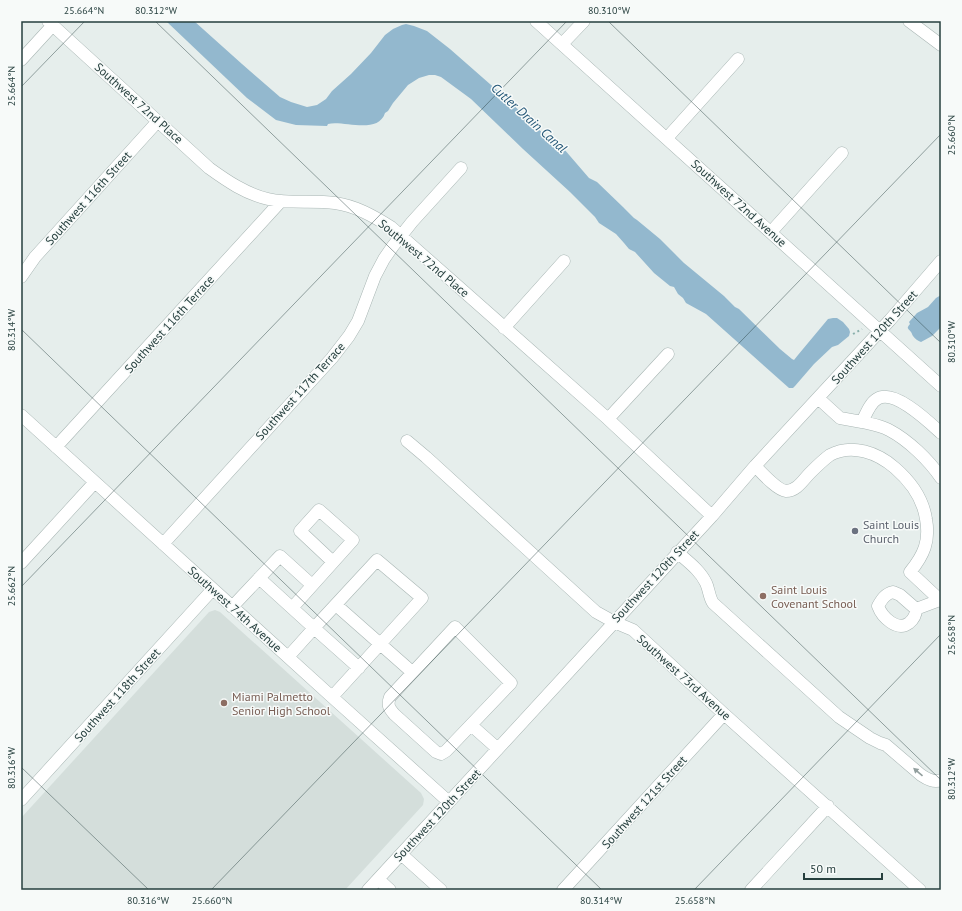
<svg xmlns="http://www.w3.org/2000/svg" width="962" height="911" font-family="'PT Sans',sans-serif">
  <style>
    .built { fill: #d4dedb }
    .water { fill: #93b8ce }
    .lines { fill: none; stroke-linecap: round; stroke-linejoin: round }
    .minor-casing { stroke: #a9b6b4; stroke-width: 13 }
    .path { stroke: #89afab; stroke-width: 2; stroke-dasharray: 2 3; stroke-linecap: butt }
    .minor { stroke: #fff; stroke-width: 12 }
    .oneway { fill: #929f9e }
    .ticks { fill: none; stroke: #263f3e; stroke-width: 1; stroke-opacity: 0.45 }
    .worship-dot { fill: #6b7280; stroke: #f7faf9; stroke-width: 1.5 }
    .education-dot { fill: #8d6e63; stroke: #f7faf9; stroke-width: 1.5 }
    .labels { text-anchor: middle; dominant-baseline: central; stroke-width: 3; stroke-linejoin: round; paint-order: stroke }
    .street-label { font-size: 12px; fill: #263f3e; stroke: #f7faf9 }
    .worship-label { font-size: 12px; fill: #5b616d; stroke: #f7faf9; text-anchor: start }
    .education-label { font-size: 12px; fill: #785e54; stroke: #f7faf9; text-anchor: start }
    .water-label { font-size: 13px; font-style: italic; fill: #245777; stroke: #f7faf9 }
    .neatline { fill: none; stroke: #263f3e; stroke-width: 1.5 }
    .ticks-label { font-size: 10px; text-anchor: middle; fill: #263f3e }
  </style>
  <rect width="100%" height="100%" fill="#e6eeec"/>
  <path class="built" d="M 215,610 L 220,612 L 421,793 L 424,799 L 423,805 L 345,890 L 21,890 L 21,818 L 209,612 Z"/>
  <path class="water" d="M 166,21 L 194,21 L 242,64 L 280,97 L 291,102 L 307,107 L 317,105 L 326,99 L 332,91 L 351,74 L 371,53 L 385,35 L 393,29 L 402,25 L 406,24 L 414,26 L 427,31 L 450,49 L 507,99 L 551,141 L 564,149 L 589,178 L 597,182 L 623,207 L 634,218 L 637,220 L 660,239 L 684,263 L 724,296 L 735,307 L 739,309 L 780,349 L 792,359 L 794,360 L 798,355 L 828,319 L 833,318 L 837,318 L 843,322 L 849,329 L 850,332 L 849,336 L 838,345 L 832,347 L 814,364 L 795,386 L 793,388 L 789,388 L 706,314 L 686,303 L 683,298 L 678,294 L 674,287 L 670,286 L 654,273 L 635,252 L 629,249 L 624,243 L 616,234 L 599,223 L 595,217 L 570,192 L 523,149 L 471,99 L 441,77 L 435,75 L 429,75 L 419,78 L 408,85 L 393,103 L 388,111 L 385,113 C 378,135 343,120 328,124 L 327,126 L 296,125 L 276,120 L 247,98 Z
    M 941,295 L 941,327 L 932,336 L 921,342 C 918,341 915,339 913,336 C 912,335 912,333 911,332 C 908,328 906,329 910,324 L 909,322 L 917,313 L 928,307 L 936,298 Z"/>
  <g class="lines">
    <g class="minor-casing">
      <path id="minor" d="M 48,21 L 209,168 C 227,181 246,194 268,199 C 290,204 313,200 335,203 C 356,206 373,216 391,227 L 608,419 L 712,516
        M 536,21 L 941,386
        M 909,21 L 941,45
        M 562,44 L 584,21
        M 21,60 L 53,25
        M 667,138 L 738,59
        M 771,232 L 842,153
        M 21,277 L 35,257 L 158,121
        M 504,328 L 564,261
        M 818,398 L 840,418 L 862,422 C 866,414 870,403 877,399 C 894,388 929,422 941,433
        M 21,415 L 332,697 L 449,802
        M 608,419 L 668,354
        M 862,422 C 871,424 880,425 889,430 C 908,440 929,460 941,478
        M 407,441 L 426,457 L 596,612 L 614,622 L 633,630 L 724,714 L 920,890
        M 56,447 L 281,201
        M 755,466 C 762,473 777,490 786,491 C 797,491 803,480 810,473 C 816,467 823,460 830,455 C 852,443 878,453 895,468 C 910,481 923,499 926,519 C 930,541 924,555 910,572 L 941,601
        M 163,544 L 332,358 L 349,336 L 358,321 L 375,276 L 384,259 L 393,246 L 412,222 L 461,168
        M 677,552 C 687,561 700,570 706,583 C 709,589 709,597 713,603 L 839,717 L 870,738 L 880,743 L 886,745 L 921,775 C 927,779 934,783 941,780
        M 21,563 L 95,482
        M 259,578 L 314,628 L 377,560 L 422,598 L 332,697
        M 893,592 L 900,595 L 916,609 C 916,615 914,619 909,623 C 897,632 882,617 878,606 C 882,599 885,594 893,592 Z
        M 336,605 L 412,672
        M 232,607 L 280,556 L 312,585
        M 292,608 L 353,540 L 319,510 L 300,531 L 333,562
        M 916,609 L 940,600
        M 455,627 L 511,683 L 446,751 L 441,754 L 436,752 L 394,714 C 389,708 387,705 390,697 Z
        M 288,657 L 314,628 L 359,668
        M 471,725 L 498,749
        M 21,800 L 213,589
        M 401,854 L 441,890
        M 378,879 L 390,890
        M 368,890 L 712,516 L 755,466 L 890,320 L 941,261
        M 563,890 L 724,714
        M 751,890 L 828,806"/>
    </g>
    <path class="path" d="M 853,334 L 862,329"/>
    <use href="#minor" class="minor"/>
  </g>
  <defs><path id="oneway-solid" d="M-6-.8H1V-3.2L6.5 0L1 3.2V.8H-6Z"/></defs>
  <use class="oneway" href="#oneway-solid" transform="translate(918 772) rotate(-139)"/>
  <path class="ticks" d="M 155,21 L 941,780M 608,21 L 941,343M 21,87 L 85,21M 21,329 L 602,890M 21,587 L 567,21M 21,767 L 149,890M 211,890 L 941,134M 694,890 L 941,634"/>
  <circle class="worship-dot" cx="855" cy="531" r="4"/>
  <g class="education-dot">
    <circle cx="763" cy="596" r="4"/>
    <circle cx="224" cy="703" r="4"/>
  </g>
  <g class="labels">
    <g class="street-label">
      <text transform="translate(139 103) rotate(42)">Southwest 72nd Place</text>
      <text transform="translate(88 198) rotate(-48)">Southwest 116th Street</text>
      <text transform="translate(739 203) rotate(42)">Southwest 72nd Avenue</text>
      <text transform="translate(424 258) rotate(40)">Southwest 72nd Place</text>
      <text transform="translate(169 324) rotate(-48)">Southwest 116th Terrace</text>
      <text transform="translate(874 337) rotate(-48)">Southwest 120th Street</text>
      <text transform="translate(300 391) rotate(-48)">Southwest 117th Terrace</text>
      <text transform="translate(655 576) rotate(-47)">Southwest 120th Street</text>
      <text transform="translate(235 609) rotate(42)">Southwest 74th Avenue</text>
      <text transform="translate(684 677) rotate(42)">Southwest 73rd Avenue</text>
      <text transform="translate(117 695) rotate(-48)">Southwest 118th Street</text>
      <text transform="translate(644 802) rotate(-48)">Southwest 121st Street</text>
      <text transform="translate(437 815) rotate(-47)">Southwest 120th Street</text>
    </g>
    <g class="worship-label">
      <text x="863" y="524">Saint Louis<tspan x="863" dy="14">Church</tspan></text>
    </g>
    <g class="education-label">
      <text x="771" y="589">Saint Louis<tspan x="771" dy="14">Covenant School</tspan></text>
      <text x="232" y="696">Miami Palmetto<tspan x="232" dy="14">Senior High School</tspan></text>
    </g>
    <g class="water-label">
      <text transform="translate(529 118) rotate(42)">Cutler Drain Canal</text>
    </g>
  </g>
  <rect width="962" height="911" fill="none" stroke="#f7faf9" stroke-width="44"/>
  <path d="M804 873v6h78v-6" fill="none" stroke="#263f3e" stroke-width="2"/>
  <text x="810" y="873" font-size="12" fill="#263f3e" stroke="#f7faf9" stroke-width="3" paint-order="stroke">50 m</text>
  <rect x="22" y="22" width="918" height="867" class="neatline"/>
  <g class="ticks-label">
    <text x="84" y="14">25.664°N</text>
    <text x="156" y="14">80.312°W</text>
    <text x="609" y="14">80.310°W</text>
    <text transform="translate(11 86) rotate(-90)" y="4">25.664°N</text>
    <text transform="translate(951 135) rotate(-90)" y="4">25.660°N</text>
    <text transform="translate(11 330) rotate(-90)" y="4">80.314°W</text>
    <text transform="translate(951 342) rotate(-90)" y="4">80.310°W</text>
    <text transform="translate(11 586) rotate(-90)" y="4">25.662°N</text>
    <text transform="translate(951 635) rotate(-90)" y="4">25.658°N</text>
    <text transform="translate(11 768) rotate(-90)" y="4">80.316°W</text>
    <text transform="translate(951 779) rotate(-90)" y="4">80.312°W</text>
    <text x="148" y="904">80.316°W</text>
    <text x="212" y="904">25.660°N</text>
    <text x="601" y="904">80.314°W</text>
    <text x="695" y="904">25.658°N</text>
  </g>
</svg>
